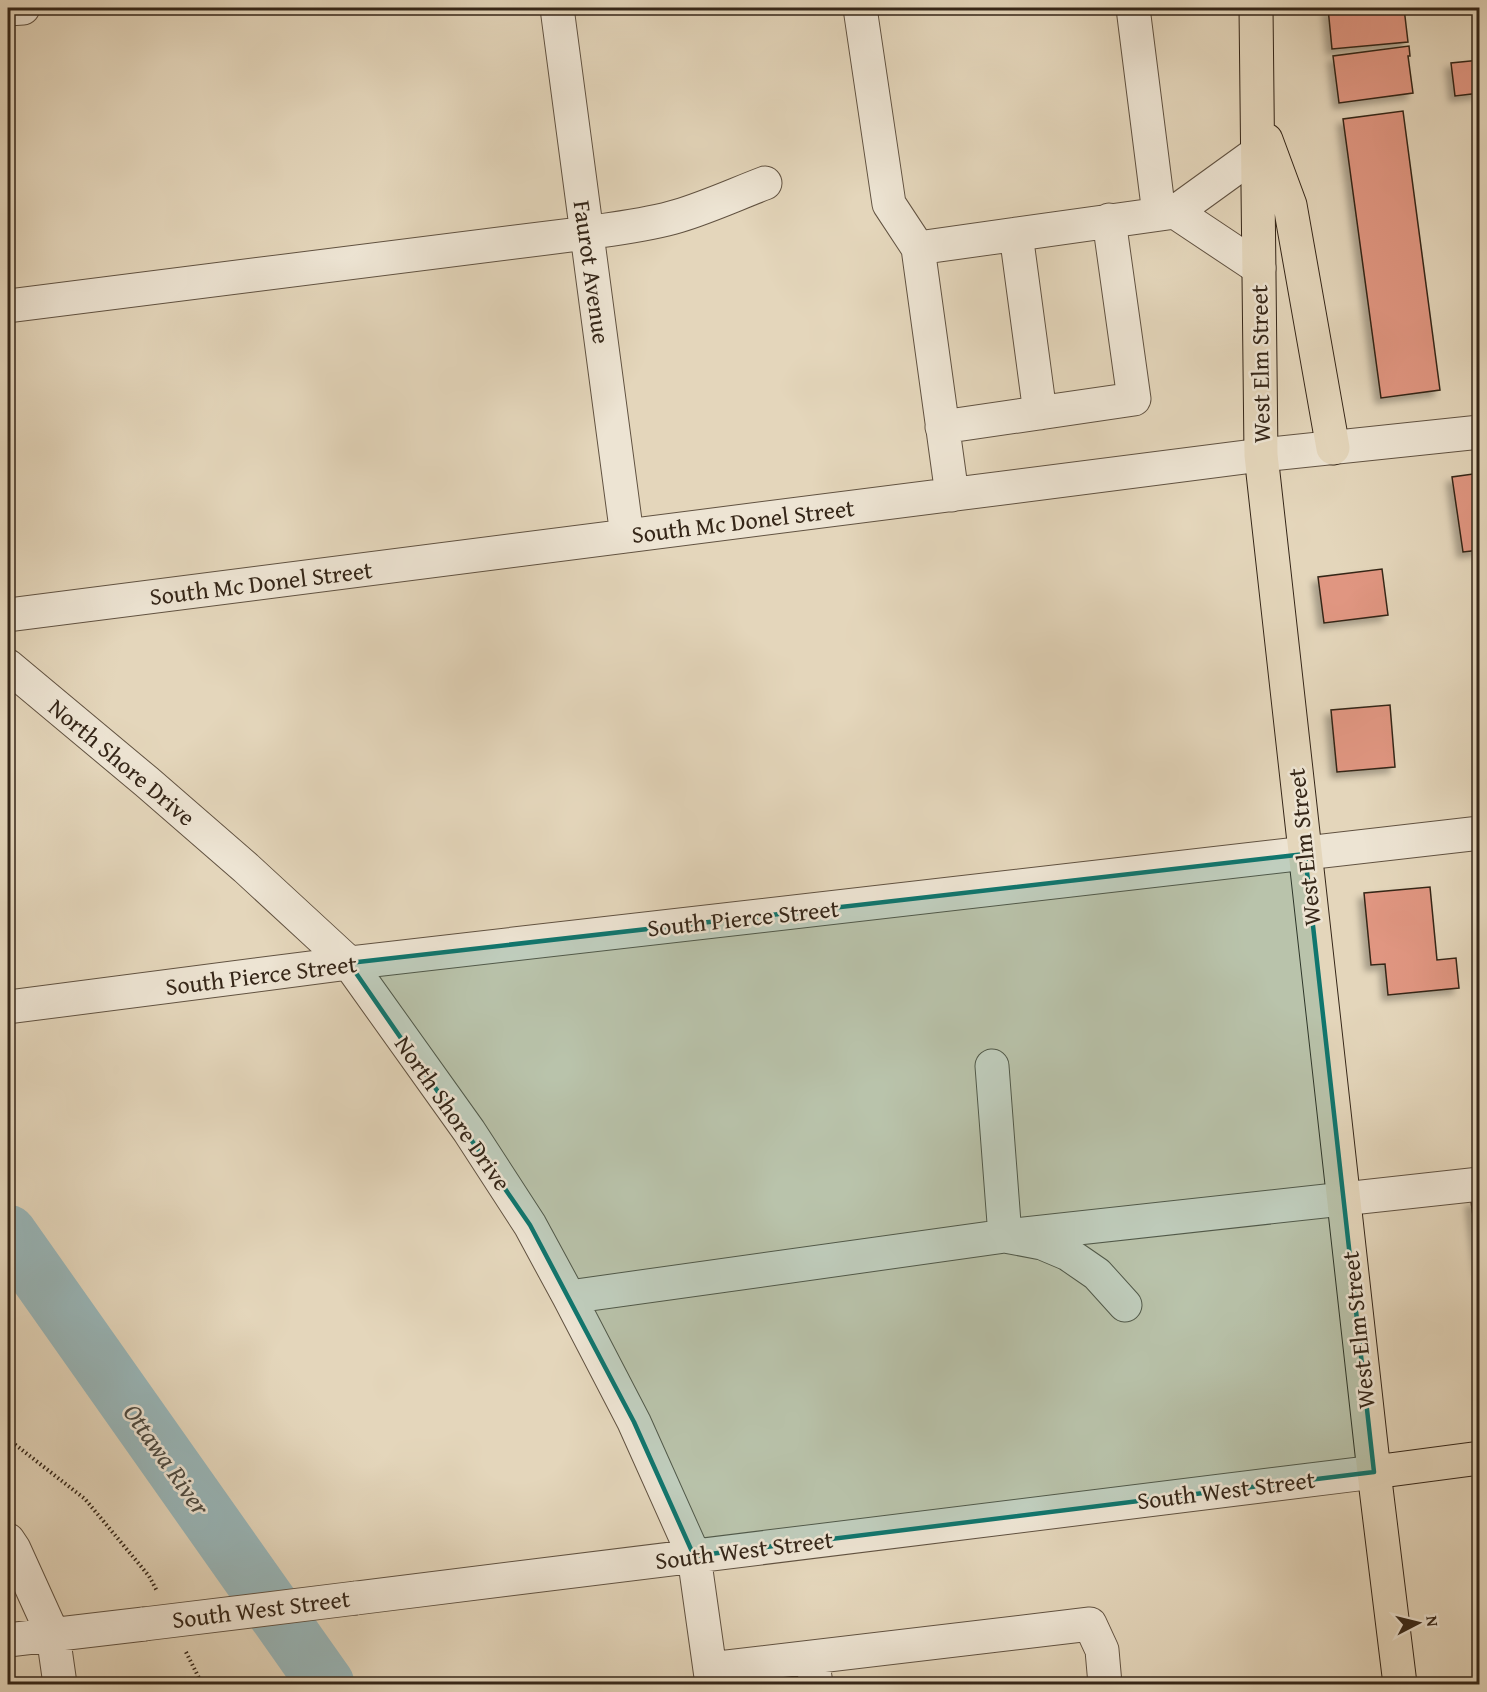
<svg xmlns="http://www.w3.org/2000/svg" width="1487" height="1692" font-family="'Gentium Book Plus',serif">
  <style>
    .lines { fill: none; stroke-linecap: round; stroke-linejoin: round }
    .river { stroke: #99b7ba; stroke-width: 57 }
    .building { fill: #e09681; stroke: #352618; stroke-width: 1.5; filter: url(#shadow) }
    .minor-casing { stroke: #615241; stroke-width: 35 }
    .major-casing { stroke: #352618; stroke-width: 35 }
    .path { stroke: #352618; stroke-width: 4; stroke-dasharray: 1.5 3; stroke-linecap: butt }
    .minor { stroke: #ede4d3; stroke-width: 33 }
    .major { stroke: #e4d6bb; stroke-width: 33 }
    .minor-bridge-casing { stroke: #615241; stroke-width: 35; stroke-linecap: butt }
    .minor-bridge { stroke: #ede4d3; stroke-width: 33 }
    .marked { fill: #0f766e; fill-opacity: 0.2; stroke: #0f766e; stroke-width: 4.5; stroke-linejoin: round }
    .labels { text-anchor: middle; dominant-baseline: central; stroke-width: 5; stroke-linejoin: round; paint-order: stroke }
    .street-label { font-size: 24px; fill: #352618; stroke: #ede4d3 }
    .water-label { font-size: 26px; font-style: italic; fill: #4e4a40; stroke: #ede4d3 }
  </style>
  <defs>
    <filter id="shadow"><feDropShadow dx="-5.5" dy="5.5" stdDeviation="3" flood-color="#0004"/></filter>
  </defs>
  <rect width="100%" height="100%" fill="#e4d6bb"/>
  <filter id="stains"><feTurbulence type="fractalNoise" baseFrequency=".00333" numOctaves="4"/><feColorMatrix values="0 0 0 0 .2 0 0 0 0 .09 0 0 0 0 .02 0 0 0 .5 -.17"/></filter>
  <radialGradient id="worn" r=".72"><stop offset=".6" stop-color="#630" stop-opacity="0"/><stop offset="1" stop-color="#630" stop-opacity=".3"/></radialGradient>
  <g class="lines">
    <path class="river" d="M 8,1233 L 326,1684"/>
  </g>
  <path class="building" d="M 1328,8 L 1404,8 L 1408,42 L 1332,49 Z
    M 1409,46 L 1410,56 L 1408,56 L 1413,93 L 1339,103 L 1333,56 Z
    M 1480,60 L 1480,93 L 1455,96 L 1451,63 Z
    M 1403,111 L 1440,390 L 1381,398 L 1343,119 Z
    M 1480,473 L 1480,550 L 1463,552 L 1452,477 Z
    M 1382,569 L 1388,615 L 1324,623 L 1318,577 Z
    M 1390,705 L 1395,767 L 1337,772 L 1331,710 Z
    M 1430,887 L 1437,960 L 1456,958 L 1459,988 L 1388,995 L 1385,964 L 1371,965 L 1364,893 Z
    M 1480,1200 L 1480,1273 L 1471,1201 Z"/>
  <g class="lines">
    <g class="minor-casing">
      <path id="minor" d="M 557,8 L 627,536
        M 860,8 L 889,204 L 918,248 L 952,495
        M 1133,8 L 1159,214
        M 8,9 L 23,8
        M 1175,212 L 1259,268
        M 1016,234 L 1040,413
        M 918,248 L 1175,212 L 1258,152
        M 8,306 L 587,233 C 617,228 649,225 678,216 C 708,207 736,194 765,183
        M 942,427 L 1134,399 L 1109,220
        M 8,615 L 1261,455 L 1480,432
        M 8,666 L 147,782 L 246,868 L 349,963 L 469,1131 L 530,1225 L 569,1297 L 634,1422 L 694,1556 L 712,1684
        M 8,1007 L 349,963 L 1480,833
        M 992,1066 L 1005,1236 L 1480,1184
        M 569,1297 L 1005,1236 L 1042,1243 L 1068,1254 L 1097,1274 L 1125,1305
        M 8,1540 L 14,1549 L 53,1635 L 60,1684
        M 356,1598 L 1374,1472
        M 8,1640 L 144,1624
        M 812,1657 L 816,1684
        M 710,1669 L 1090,1624 L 1102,1650 L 1105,1684"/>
    </g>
    <g class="major-casing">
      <path id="major" d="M 1256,8 L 1261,455 L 1374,1472 L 1400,1684
        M 1266,140 L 1290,205 L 1333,448
        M 1374,1472 L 1480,1458"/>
    </g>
    <path class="path" d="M 8,1439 L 85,1499 L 149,1576 L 157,1591
      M 186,1652 L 202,1684"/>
    <use href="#minor" class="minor"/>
    <use href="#major" class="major"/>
    <g class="minor-bridge-casing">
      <path id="minor-bridge" d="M 144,1624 L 356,1598"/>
    </g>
    <use href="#minor-bridge" class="minor-bridge"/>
  </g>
  <path class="marked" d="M 1305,854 L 1374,1472 L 694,1556 L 634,1422 L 530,1225 L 349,963 Z"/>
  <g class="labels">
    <g class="street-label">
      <text transform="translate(592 272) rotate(82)">Faurot Avenue</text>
      <text transform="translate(1260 364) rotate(-91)">West Elm Street</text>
      <text transform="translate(743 521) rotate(-7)">South Mc Donel Street</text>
      <text transform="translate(261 583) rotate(-7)">South Mc Donel Street</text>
      <text transform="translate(122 762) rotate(40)">North Shore Drive</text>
      <text transform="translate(1304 847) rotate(-96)">West Elm Street</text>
      <text transform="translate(743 918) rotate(-6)">South Pierce Street</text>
      <text transform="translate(261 975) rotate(-7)">South Pierce Street</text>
      <text transform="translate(453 1113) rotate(55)">North Shore Drive</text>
      <text transform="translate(1358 1330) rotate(-96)">West Elm Street</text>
      <text transform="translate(1226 1490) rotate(-7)">South West Street</text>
      <text transform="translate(744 1550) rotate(-7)">South West Street</text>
      <text transform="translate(261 1609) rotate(-7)">South West Street</text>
    </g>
    <g class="water-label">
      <text transform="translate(167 1459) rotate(55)">Ottawa River</text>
    </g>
  </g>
  <rect width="1487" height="1692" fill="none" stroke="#e4d6bb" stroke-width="30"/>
  <rect x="9" y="9" width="1469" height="1674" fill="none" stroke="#352618" stroke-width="3"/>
  <rect x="15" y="15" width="1457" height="1662" fill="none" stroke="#352618" stroke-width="1.5"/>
  <g transform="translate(1418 1623) rotate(83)" stroke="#ede4d3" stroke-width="4.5" paint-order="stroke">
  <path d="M0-4.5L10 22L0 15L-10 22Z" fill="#352618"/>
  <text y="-9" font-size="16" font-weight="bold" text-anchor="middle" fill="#352618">N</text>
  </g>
  <rect width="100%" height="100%" filter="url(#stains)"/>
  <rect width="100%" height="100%" fill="url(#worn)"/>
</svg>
